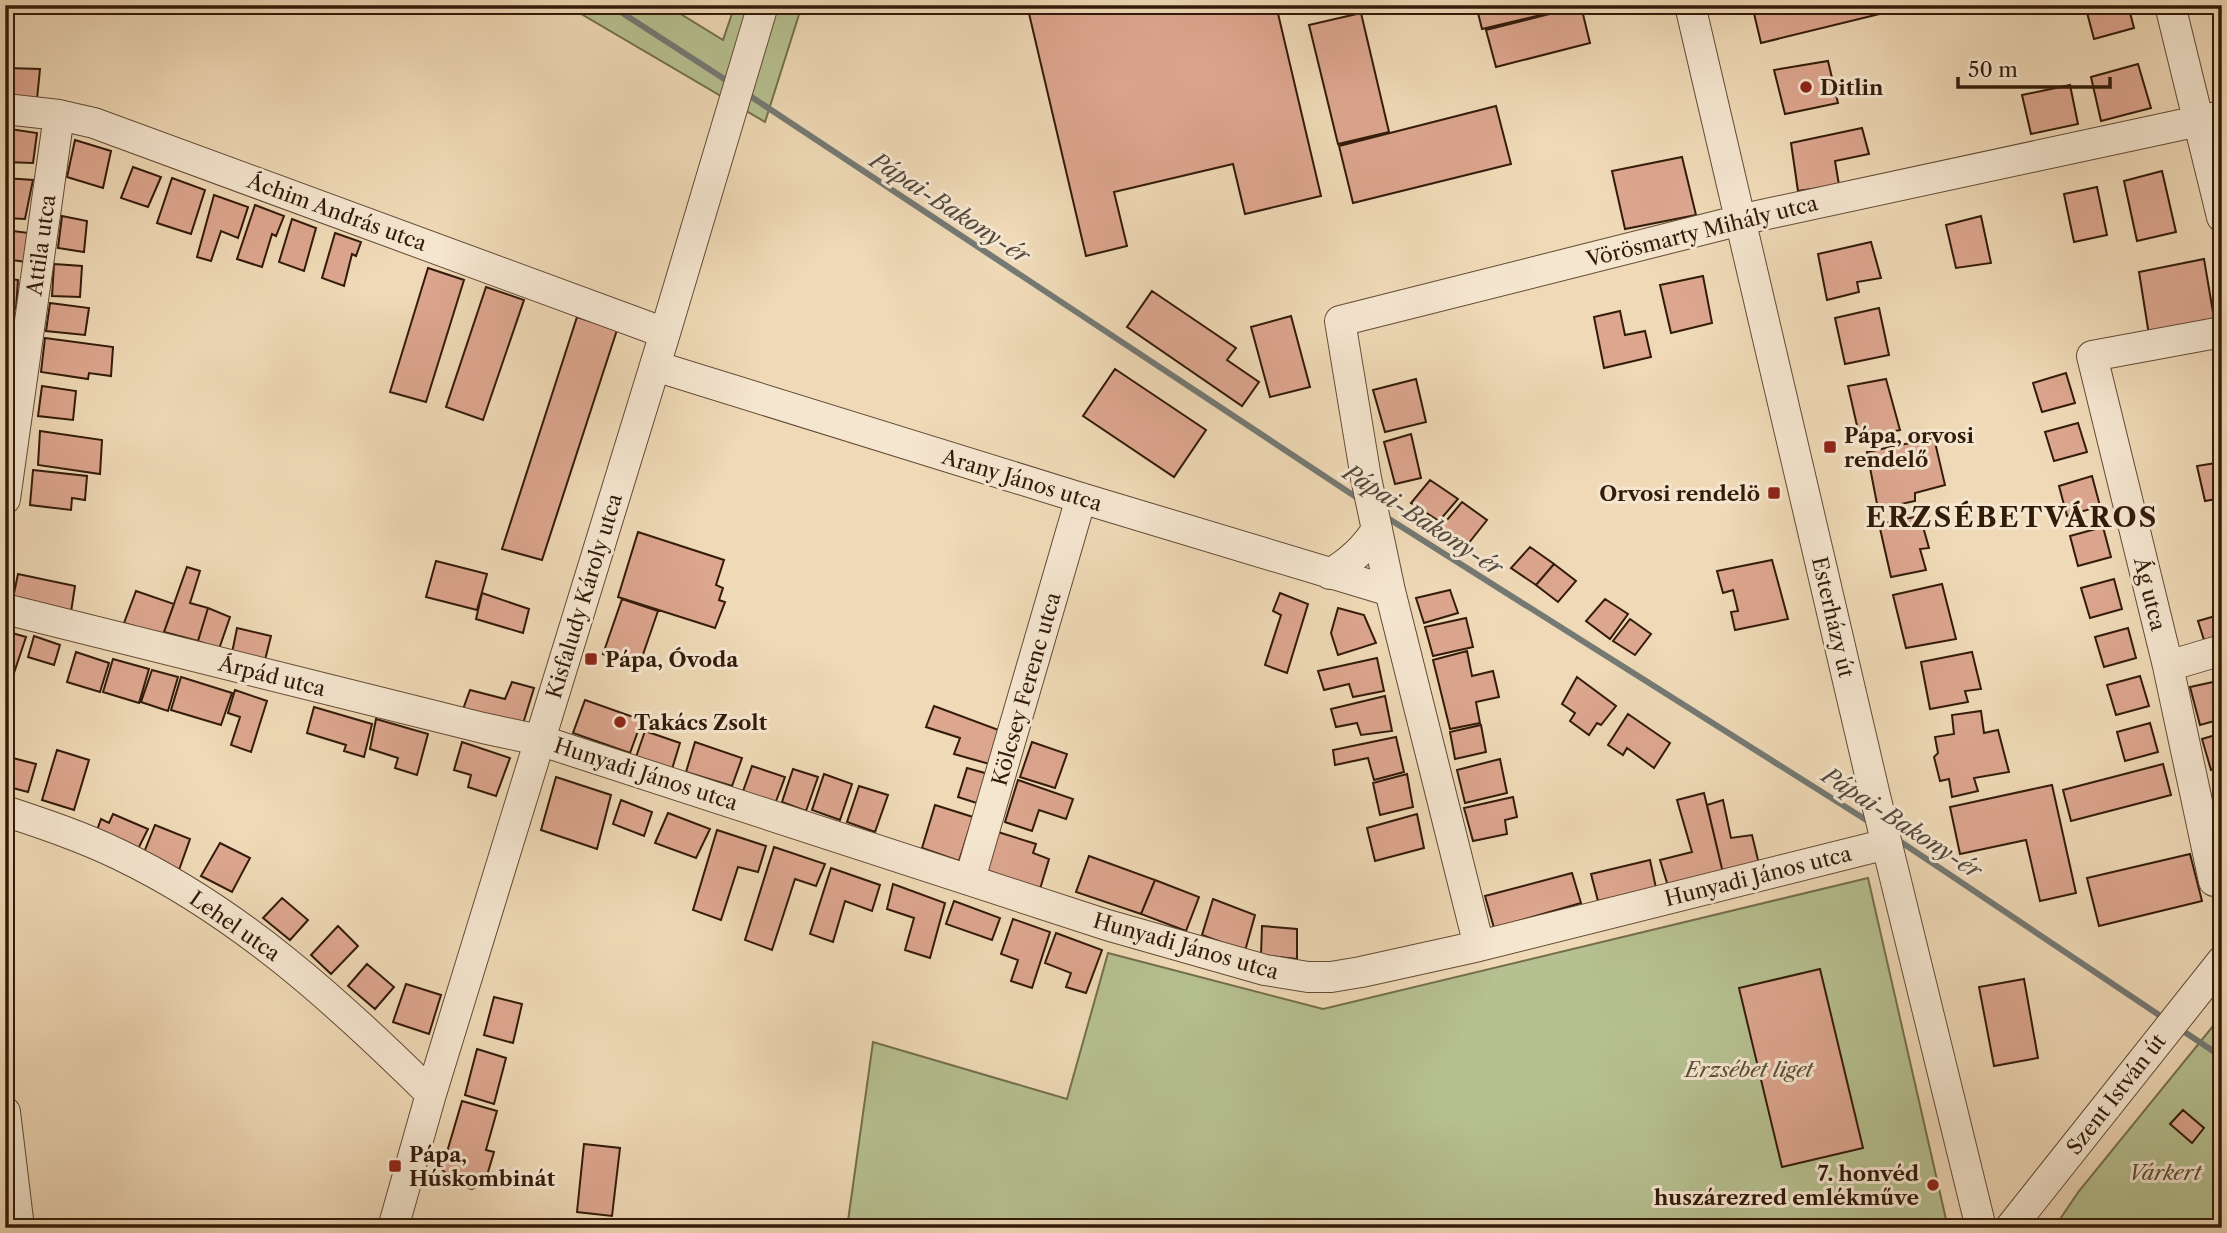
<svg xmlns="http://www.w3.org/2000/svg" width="2227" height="1233" font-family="'Libre Caslon Text',serif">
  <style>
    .green { fill: #b6c090; stroke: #746e4d; stroke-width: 2 }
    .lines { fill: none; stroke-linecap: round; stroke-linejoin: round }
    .stream { stroke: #747974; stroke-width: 6 }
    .building { fill: #dda68f; stroke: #331b0a; stroke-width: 2 }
    .minor-casing { stroke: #624a35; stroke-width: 32 }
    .minor { stroke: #f5e6d0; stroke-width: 30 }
    .poi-dot { fill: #8f2418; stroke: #f5e6d0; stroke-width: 2.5 }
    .labels { text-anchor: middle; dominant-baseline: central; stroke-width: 6; stroke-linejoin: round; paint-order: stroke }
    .poi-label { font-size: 21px; font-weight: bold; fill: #331b0a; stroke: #f5e6d0; text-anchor: start }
    .street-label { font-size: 21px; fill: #331b0a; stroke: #f5e6d0 }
    .park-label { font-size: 21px; font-style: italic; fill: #5a4d32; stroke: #f5e6d0 }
    .water-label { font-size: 23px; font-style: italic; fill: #534a3f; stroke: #f5e6d0 }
    .district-label { font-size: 28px; font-weight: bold; letter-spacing: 2px; fill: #331b0a; stroke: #f5e6d0 }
  </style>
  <rect width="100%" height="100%" fill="#efd9b6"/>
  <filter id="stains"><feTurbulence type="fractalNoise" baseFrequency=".00286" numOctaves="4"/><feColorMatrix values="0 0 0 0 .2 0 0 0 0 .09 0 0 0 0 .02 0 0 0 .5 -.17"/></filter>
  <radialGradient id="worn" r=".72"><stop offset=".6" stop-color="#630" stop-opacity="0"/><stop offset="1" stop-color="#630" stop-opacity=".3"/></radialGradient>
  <path class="green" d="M 566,5 L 666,5 L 723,40 L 735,5 L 802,5 L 765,122 Z
    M 1868,878 L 1948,1228 L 847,1228 L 873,1042 L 1067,1099 L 1108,953 L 1323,1009 Z
    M 2222,1015 L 2222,1228 L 2054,1228 L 2079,1191 Z"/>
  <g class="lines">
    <path class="stream" d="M 610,5 L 732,84
      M 747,94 L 1359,499
      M 1386,517 L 1871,823
      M 1895,838 L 2165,1019
      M 2180,1029 L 2222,1057"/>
  </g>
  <path class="building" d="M 1027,5 L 1276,5 L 1321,196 L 1245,214 L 1233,164 L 1114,192 L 1127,246 L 1086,256 Z
    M 1476,5 L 1578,5 L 1579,6 L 1482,29 Z
    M 1752,5 L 1895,5 L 1896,10 L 1761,43 Z
    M 2085,5 L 2128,5 L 2134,28 L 2094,39 Z
    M 1581,6 L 1590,43 L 1496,67 L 1486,30 Z
    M 1361,13 L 1389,132 L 1338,144 L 1309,25 Z
    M 1828,61 L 1838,103 L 1785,114 L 1774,70 Z
    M 2138,64 L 2151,108 L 2101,121 L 2091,77 Z
    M 7,68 L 40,69 L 37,99 L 5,97 Z
    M 2070,85 L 2078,124 L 2031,134 L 2022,95 Z
    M 1496,106 L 1511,164 L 1353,203 L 1339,146 Z
    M 1862,128 L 1869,154 L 1835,161 L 1839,185 L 1798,191 L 1791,143 Z
    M 10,129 L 37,133 L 33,163 L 5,162 Z
    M 75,140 L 111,151 L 103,188 L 67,177 Z
    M 1682,157 L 1696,215 L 1625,229 L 1612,171 Z
    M 133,167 L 161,177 L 148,207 L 121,198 Z
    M 2162,171 L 2176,232 L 2137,241 L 2124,181 Z
    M 5,178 L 33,180 L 25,219 L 5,218 Z
    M 172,178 L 205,190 L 191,234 L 157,223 Z
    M 2097,187 L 2107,235 L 2074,242 L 2064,194 Z
    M 214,195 L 248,207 L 238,238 L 221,231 L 211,261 L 197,257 Z
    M 255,205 L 284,216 L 276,236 L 272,234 L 262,267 L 237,259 Z
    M 62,216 L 87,221 L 84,252 L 58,248 Z
    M 1981,216 L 1991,263 L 1956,268 L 1946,225 Z
    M 292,219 L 316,228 L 304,271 L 279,262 Z
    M 5,230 L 29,233 L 26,262 L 5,259 Z
    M 335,233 L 361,242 L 356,256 L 352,254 L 344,286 L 322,278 Z
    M 1871,242 L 1881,278 L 1857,282 L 1859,292 L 1827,300 L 1818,254 Z
    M 2204,259 L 2215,324 L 2149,335 L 2139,272 Z
    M 54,264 L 82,266 L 80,297 L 52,296 Z
    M 428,268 L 464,280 L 426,402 L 390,392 Z
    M 1703,276 L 1712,323 L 1671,333 L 1660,285 Z
    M 5,278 L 18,280 L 16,309 L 5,308 Z
    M 486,287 L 524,300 L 483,420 L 446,407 Z
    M 1152,291 L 1236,348 L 1227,360 L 1259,382 L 1242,406 L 1127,327 Z
    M 50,303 L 89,308 L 85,335 L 46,331 Z
    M 1879,308 L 1889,355 L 1845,364 L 1835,318 Z
    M 1620,311 L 1625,335 L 1645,331 L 1651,357 L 1604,368 L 1594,317 Z
    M 1291,316 L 1310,387 L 1270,397 L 1251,327 Z
    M 577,317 L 617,330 L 542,560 L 502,549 Z
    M 5,319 L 18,322 L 11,358 L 5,357 Z
    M 45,338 L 113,347 L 111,376 L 89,373 L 88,379 L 41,372 Z
    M 1115,369 L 1206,430 L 1174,477 L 1083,416 Z
    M 2066,373 L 2075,403 L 2042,412 L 2033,383 Z
    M 1416,379 L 1426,422 L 1385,432 L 1373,390 Z
    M 1886,379 L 1900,430 L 1860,439 L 1848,386 Z
    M 42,386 L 76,391 L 73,420 L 38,416 Z
    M 2078,423 L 2087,452 L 2054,461 L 2045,432 Z
    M 40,431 L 102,440 L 100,474 L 38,465 Z
    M 1411,434 L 1421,478 L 1395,484 L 1384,442 Z
    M 1934,438 L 1945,485 L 1915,493 L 1915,501 L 1878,509 L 1867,452 Z
    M 2222,462 L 2222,498 L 2205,501 L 2197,466 Z
    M 33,470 L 87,476 L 85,500 L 72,498 L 71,510 L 30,505 Z
    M 2092,476 L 2100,506 L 2067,516 L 2059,486 Z
    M 1430,480 L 1458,499 L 1439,521 L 1411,503 Z
    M 1462,502 L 1487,520 L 1468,544 L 1441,527 Z
    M 1920,516 L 1929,548 L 1920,549 L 1926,570 L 1891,577 L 1879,524 Z
    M 2103,527 L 2111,557 L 2078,566 L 2070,536 Z
    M 638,532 L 724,560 L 716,585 L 723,588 L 719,600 L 725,602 L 715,628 L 618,597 Z
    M 1530,547 L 1554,564 L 1536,585 L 1511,568 Z
    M 1772,560 L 1788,619 L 1735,630 L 1731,612 L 1738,611 L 1733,590 L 1723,593 L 1717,571 Z
    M 436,561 L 487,574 L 477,610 L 426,597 Z
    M 1554,564 L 1576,581 L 1558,602 L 1536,585 Z
    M 187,567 L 200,571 L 190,603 L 208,608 L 198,641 L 164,632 Z
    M 18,574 L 75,586 L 71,612 L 13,598 Z
    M 2114,579 L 2122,609 L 2090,618 L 2081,588 Z
    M 1942,584 L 1956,639 L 1906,648 L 1893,595 Z
    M 1450,590 L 1458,613 L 1424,623 L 1416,598 Z
    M 136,591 L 174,604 L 163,635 L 124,623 Z
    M 482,593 L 529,609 L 523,633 L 476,619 Z
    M 1280,593 L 1308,604 L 1287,673 L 1265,665 L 1281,615 L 1273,611 Z
    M 622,599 L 658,611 L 639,666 L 603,654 Z
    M 1605,599 L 1628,614 L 1610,639 L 1586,621 Z
    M 208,608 L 230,617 L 219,649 L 198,641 Z
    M 1338,608 L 1364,615 L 1376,643 L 1338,655 L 1331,633 Z
    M 2222,614 L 2222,635 L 2204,640 L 2198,621 Z
    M 1466,618 L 1473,647 L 1433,656 L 1425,627 Z
    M 1630,619 L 1651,634 L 1635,655 L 1613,641 Z
    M 237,628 L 271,636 L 265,660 L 232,653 Z
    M 2128,628 L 2136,658 L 2104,667 L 2095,637 Z
    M 5,631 L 26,637 L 14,673 L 5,669 Z
    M 34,636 L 60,645 L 54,665 L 28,657 Z
    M 1467,651 L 1472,676 L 1493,671 L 1499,697 L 1476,702 L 1480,723 L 1450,729 L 1433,660 Z
    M 76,652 L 109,663 L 100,692 L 67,682 Z
    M 1972,652 L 1981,689 L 1965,691 L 1968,702 L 1930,709 L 1921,662 Z
    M 1377,658 L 1384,691 L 1353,697 L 1349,684 L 1324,690 L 1318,671 Z
    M 113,659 L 149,669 L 139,703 L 103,692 Z
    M 152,670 L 178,677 L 168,711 L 141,702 Z
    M 2140,676 L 2149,706 L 2116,715 L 2107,685 Z
    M 181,677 L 232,693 L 221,725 L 171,710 Z
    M 1577,677 L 1616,706 L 1601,725 L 1597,723 L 1589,735 L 1570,721 L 1575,713 L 1562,704 Z
    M 2222,680 L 2222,719 L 2200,725 L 2190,687 Z
    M 512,682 L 534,688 L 522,727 L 462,712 L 470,690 L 505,699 Z
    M 235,690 L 267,701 L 251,752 L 231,745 L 240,717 L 228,713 Z
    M 1385,696 L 1392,731 L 1361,735 L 1357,723 L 1336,727 L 1331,709 Z
    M 585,700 L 642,720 L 630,753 L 573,733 Z
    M 934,706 L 1004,732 L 993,765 L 954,754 L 960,738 L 926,727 Z
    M 314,707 L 372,724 L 364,757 L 344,751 L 346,745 L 307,733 Z
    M 1981,711 L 1984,733 L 1998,730 L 2009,772 L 1974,778 L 1978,791 L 1952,797 L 1949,779 L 1940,781 L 1934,757 L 1938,753 L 1935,737 L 1954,734 L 1952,715 Z
    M 1628,714 L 1670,743 L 1654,768 L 1627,748 L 1623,755 L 1608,745 Z
    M 376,719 L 428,734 L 417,775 L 395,768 L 398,758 L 370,749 Z
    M 2150,723 L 2158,752 L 2125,761 L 2117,732 Z
    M 1481,725 L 1486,752 L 1455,759 L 1450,732 Z
    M 645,731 L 680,743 L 672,769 L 636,757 Z
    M 2222,733 L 2222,767 L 2211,770 L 2202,739 Z
    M 1396,737 L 1404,772 L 1374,780 L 1368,758 L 1335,765 L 1333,750 Z
    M 462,742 L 510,758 L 496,796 L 468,787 L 471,775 L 454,770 Z
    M 695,742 L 742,758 L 732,786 L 686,772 Z
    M 1032,742 L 1067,754 L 1055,788 L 1020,777 Z
    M 57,750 L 89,760 L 74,810 L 42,800 Z
    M 5,756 L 36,764 L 28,792 L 5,786 Z
    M 1500,759 L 1507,793 L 1465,803 L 1457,770 Z
    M 2163,764 L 2171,795 L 2071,821 L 2063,790 Z
    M 752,766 L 785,777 L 775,804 L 742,794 Z
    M 967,768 L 992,775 L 983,805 L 958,797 Z
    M 793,769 L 818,777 L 806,811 L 782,802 Z
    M 824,774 L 852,784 L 840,820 L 812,810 Z
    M 1407,774 L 1413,807 L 1380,815 L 1373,783 Z
    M 556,777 L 611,795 L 597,849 L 541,830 Z
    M 1018,780 L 1073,799 L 1066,819 L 1039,810 L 1032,831 L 1005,822 Z
    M 2052,785 L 2076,893 L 2040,901 L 2026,840 L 1960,854 L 1950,807 Z
    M 859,786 L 888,795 L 875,832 L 847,822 Z
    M 1704,793 L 1723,873 L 1668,886 L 1660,860 L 1692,852 L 1677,800 Z
    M 1513,797 L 1517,817 L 1505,820 L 1507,834 L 1473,841 L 1464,808 Z
    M 621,800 L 652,812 L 644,836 L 613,824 Z
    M 1723,800 L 1731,838 L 1752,835 L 1759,864 L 1723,873 L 1707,805 Z
    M 935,805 L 973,817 L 959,861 L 922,848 Z
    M 668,813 L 710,829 L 696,858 L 655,843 Z
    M 113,814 L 148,829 L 136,853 L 95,836 L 101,819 L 109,823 Z
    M 1417,814 L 1424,848 L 1375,861 L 1367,828 Z
    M 155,825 L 190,839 L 179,870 L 143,855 Z
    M 717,830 L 766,846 L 758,872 L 738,867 L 721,920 L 693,910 Z
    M 998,832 L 1036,844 L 1033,853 L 1049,859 L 1040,889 L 986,870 Z
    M 220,843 L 250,858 L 232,892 L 201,876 Z
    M 774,847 L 825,864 L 816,886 L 795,879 L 772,950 L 745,940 Z
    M 2190,854 L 2202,901 L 2099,926 L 2087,878 Z
    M 1089,856 L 1155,880 L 1141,914 L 1076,892 Z
    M 1650,860 L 1656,888 L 1598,901 L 1591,874 Z
    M 831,868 L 880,885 L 872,911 L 845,901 L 833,942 L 810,934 Z
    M 1572,873 L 1581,903 L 1494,928 L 1485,896 Z
    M 1155,880 L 1199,897 L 1186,931 L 1141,914 Z
    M 893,884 L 945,903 L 930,958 L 905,950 L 914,918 L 887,909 Z
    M 282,898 L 308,920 L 290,940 L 263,918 Z
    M 1213,899 L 1255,915 L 1245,951 L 1202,935 Z
    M 954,901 L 1000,918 L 992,940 L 946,924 Z
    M 1013,919 L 1050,932 L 1032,988 L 1011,981 L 1018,960 L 1001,954 Z
    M 338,926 L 358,946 L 331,974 L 311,955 Z
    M 1262,926 L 1297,929 L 1297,959 L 1261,955 Z
    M 1056,933 L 1102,950 L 1086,993 L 1066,987 L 1071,973 L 1045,963 Z
    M 367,964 L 394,987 L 375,1009 L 348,986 Z
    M 1820,969 L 1863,1148 L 1782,1167 L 1739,988 Z
    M 2024,979 L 2038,1058 L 1994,1066 L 1979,987 Z
    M 406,984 L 441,995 L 429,1034 L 393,1022 Z
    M 494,997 L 522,1004 L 513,1043 L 484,1035 Z
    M 477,1049 L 506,1058 L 494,1104 L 465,1095 Z
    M 462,1101 L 497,1111 L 486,1150 L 494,1152 L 485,1182 L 472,1189 L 454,1184 L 442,1169 Z
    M 2183,1110 L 2204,1128 L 2192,1143 L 2170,1124 Z
    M 584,1144 L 620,1148 L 612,1216 L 577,1212 Z"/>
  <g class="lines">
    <g class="minor-casing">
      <path id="minor" d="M 1690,5 L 1875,796 L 1981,1228
        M 2170,5 L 2222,217
        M 5,109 L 59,115 L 94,123 L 665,333
        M 655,366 L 1081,498 L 1390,591
        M 5,499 L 59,115
        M 1330,574 C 1350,562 1365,549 1377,529
        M 5,609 L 483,728 L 539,740 L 1107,925 L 1265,970 L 1308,977 L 1331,977 L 1361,972 L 1479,946 L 1887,844
        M 2168,666 L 2222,650
        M 5,811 C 44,824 83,837 120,855 C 239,912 338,1002 431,1094
        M 970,879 L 1081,498
        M 2214,881 L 2168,666 L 2092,356 L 2222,332
        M 1479,946 L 1390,591 L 1366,478 L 1340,321 L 1753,217 L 2222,116
        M 5,1112 L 19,1228
        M 393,1228 L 431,1094 L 665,333 L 763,5
        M 2010,1228 L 2222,961"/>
    </g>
    <use href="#minor" class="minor"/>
  </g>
  <g class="poi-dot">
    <circle cx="1806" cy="87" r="7"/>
    <rect x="1823" y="440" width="14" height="14" rx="3.5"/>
    <rect x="1767" y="486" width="14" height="14" rx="3.5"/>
    <rect x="584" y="652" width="14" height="14" rx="3.5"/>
    <circle cx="620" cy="722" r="7"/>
    <rect x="388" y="1159" width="14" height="14" rx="3.5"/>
    <circle cx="1933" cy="1185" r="7"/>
  </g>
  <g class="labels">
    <g class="poi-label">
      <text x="1820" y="87">Ditlin</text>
      <text x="1844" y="435">Pápa, orvosi<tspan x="1844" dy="24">rendelő</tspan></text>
      <text x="1760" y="493" text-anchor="end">Orvosi rendelö</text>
      <text x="605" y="659">Pápa, Óvoda</text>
      <text x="634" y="722">Takács Zsolt</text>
      <text x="409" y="1154">Pápa,<tspan x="409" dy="24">Húskombinát</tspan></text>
      <text x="1919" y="1173" text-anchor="end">7. honvéd<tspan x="1919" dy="24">huszárezred emlékműve</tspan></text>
    </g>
    <g class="street-label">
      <text transform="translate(337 212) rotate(20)">Áchim András utca</text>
      <text transform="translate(1702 231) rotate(-14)">Vörösmarty Mihály utca</text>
      <text transform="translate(41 245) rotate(-82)">Attila utca</text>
      <text transform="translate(1022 480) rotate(17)">Arany János utca</text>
      <text transform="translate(2150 594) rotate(76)">Ág utca</text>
      <text transform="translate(584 596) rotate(-73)">Kisfaludy Károly utca</text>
      <text transform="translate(1833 617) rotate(77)">Esterházy út</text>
      <text transform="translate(272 676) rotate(14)">Árpád utca</text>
      <text transform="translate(1026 689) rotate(-74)">Kölcsey Ferenc utca</text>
      <text transform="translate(646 774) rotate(18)">Hunyadi János utca</text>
      <text transform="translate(1758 876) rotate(-14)">Hunyadi János utca</text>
      <text transform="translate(235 926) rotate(35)">Lehel utca</text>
      <text transform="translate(1186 946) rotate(16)">Hunyadi János utca</text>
      <text transform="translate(2116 1094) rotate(-52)">Szent István út</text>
    </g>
    <g class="park-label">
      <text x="1749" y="1069">Erzsébet liget</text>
      <text x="2165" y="1172">Várkert</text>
    </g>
    <g class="water-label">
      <text transform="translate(950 208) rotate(33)">Pápai-Bakony-ér</text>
      <text transform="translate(1423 520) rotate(33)">Pápai-Bakony-ér</text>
      <text transform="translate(1902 823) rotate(33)">Pápai-Bakony-ér</text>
    </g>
    <g class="district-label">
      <text x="2012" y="517">ERZSÉBETVÁROS</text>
    </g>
  </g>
  <rect width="2227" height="1233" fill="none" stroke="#efd9b6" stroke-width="28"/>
  <rect x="7" y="7" width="2213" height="1219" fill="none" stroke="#331b0a" stroke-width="3.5"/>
  <rect x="14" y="14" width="2199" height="1205" fill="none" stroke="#331b0a" stroke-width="2"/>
  <path d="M1958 77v10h152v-10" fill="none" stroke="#331b0a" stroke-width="3.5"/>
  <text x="1968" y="77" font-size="21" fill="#331b0a" stroke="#f5e6d0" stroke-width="5" paint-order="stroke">50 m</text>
  <rect width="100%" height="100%" filter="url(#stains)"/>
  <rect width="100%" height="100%" fill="url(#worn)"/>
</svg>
